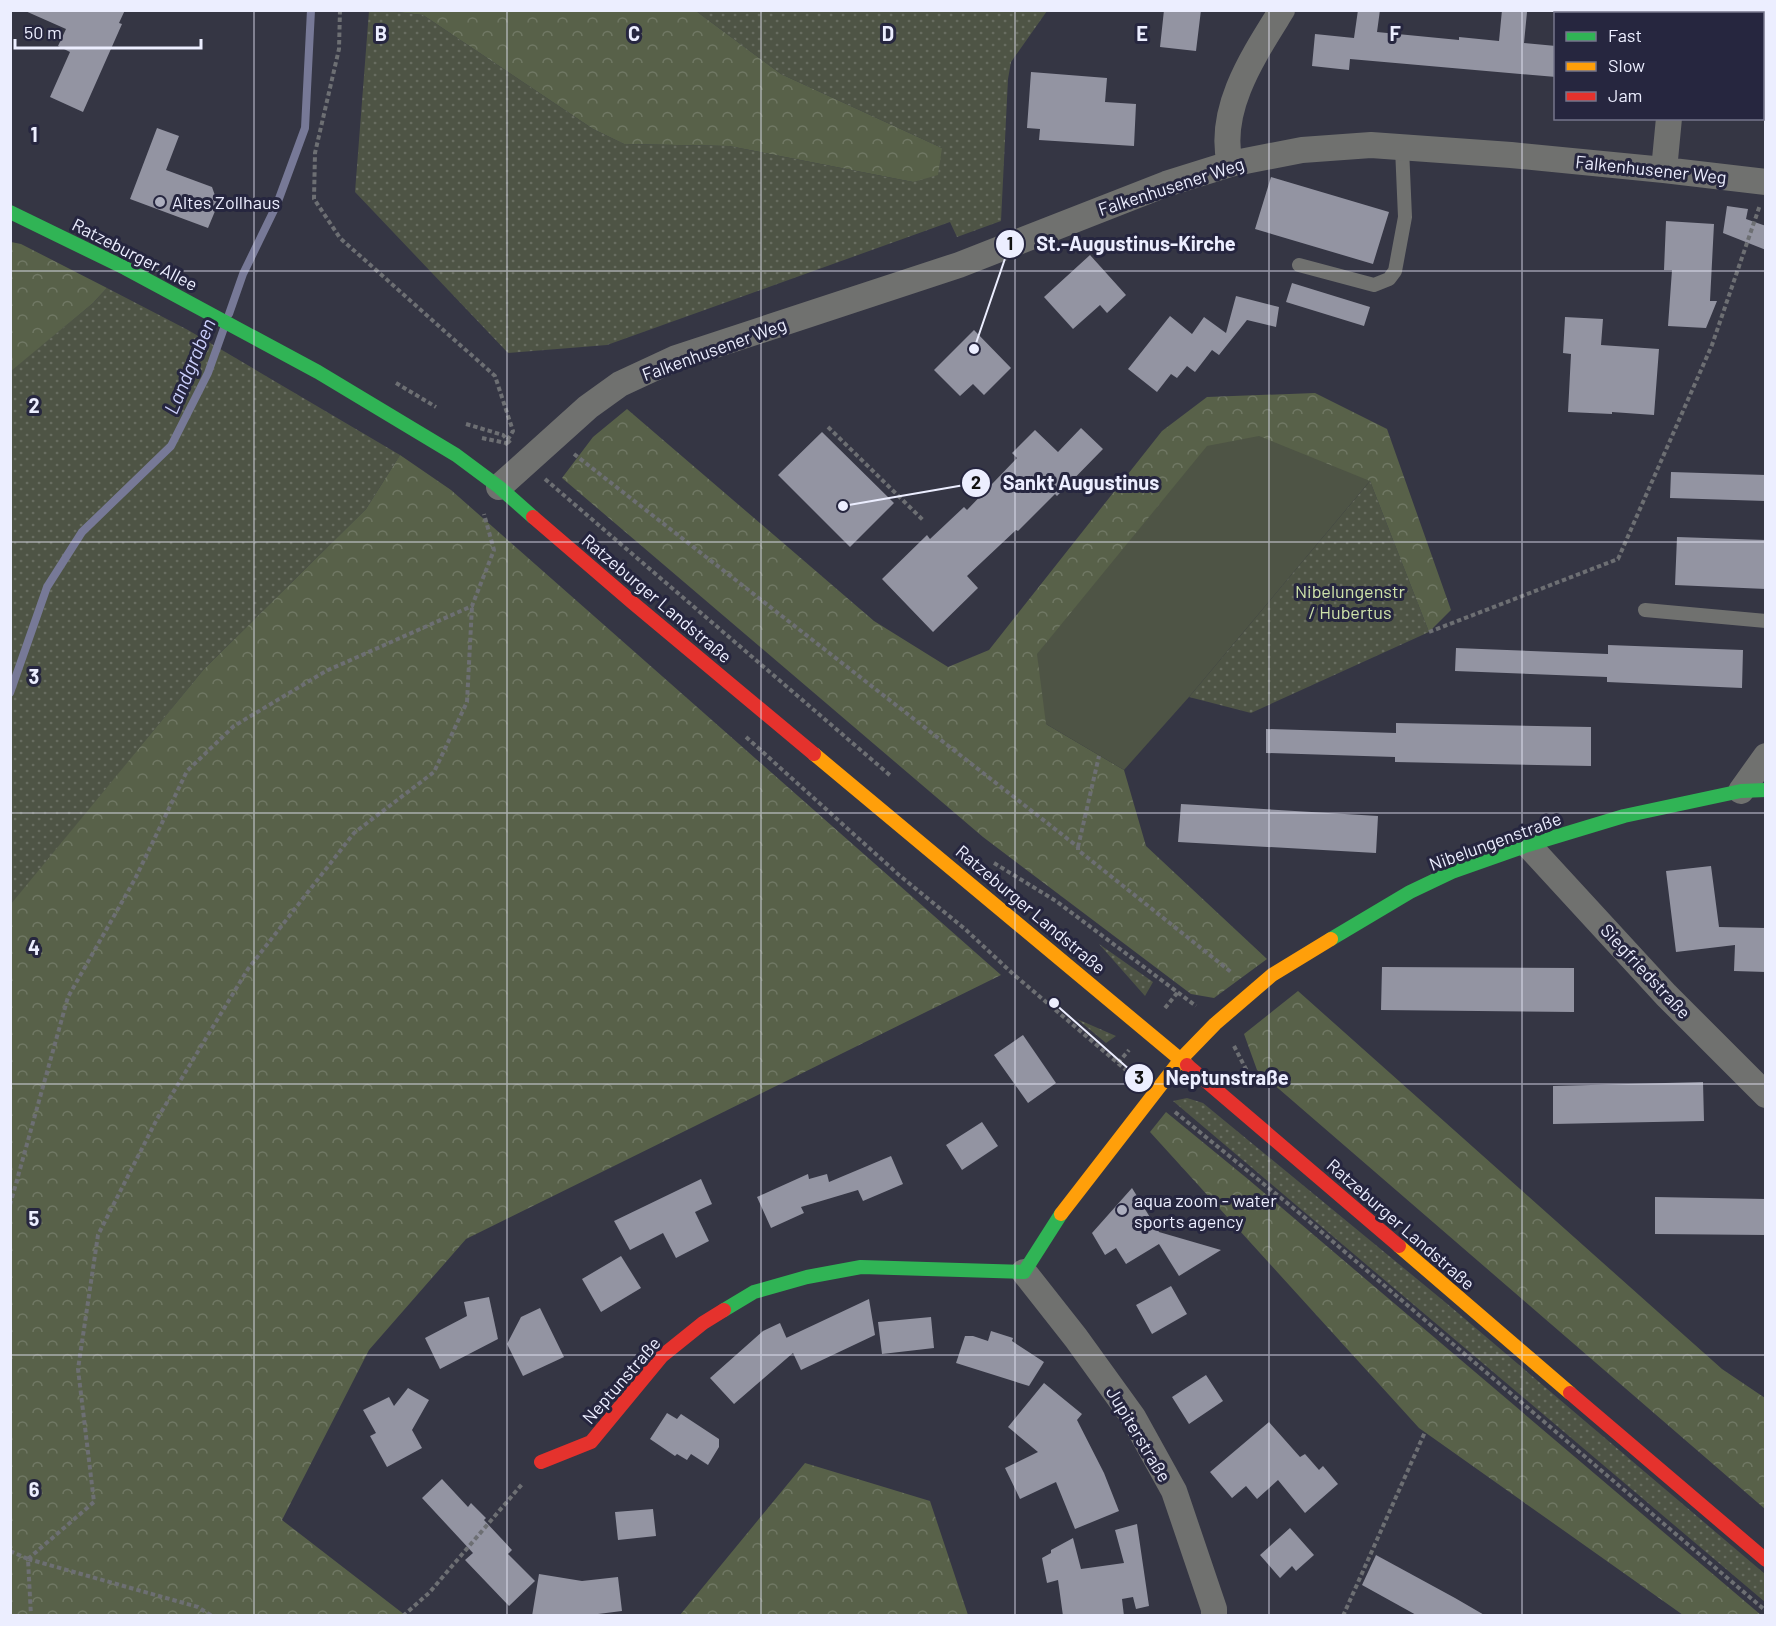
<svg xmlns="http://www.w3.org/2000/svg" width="1776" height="1626" font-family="Barlow,sans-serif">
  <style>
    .green { fill: url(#green-dots) }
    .forest { fill: url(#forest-crowns) }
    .pitch { fill: #4e5445 }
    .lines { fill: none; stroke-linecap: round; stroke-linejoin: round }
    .stream { stroke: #777997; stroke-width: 8 }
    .building { fill: #9394a2 }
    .path { stroke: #6d6f73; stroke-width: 4; stroke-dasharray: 4.5 3; stroke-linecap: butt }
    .lane { stroke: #70716f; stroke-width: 14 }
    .street { stroke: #70716f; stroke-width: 26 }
    .fast { stroke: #30b455; stroke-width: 14 }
    .slow { stroke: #ff9f0a; stroke-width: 14 }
    .jam { stroke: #e5322d; stroke-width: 14 }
    .grid { fill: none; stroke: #eceeff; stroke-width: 1.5; stroke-opacity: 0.55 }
    .poi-dot { fill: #acaebe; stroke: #26263f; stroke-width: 2 }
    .labels { text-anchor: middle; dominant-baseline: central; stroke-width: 6; stroke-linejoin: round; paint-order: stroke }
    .street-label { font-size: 18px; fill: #eceeff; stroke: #26263f }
    .poi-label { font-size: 18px; fill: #eceeff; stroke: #26263f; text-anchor: start }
    .park-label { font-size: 18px; fill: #cee2aa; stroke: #26263f }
    .water-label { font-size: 20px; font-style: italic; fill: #cbcffc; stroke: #26263f }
    .grid-label { font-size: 20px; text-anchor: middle; font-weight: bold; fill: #eceeff; stroke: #26263f; stroke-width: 6; stroke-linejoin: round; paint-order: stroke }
    .leader { fill: none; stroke: #eceeff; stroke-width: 2 }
    .callout-dot { fill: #eceeff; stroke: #26263f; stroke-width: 2 }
    .mark-label { font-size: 18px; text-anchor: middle; font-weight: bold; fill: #111 }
    .callout-label { font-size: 20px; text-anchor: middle; font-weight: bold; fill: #eceeff; stroke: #26263f; stroke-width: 6; stroke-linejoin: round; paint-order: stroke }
  </style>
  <defs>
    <pattern id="green-dots" width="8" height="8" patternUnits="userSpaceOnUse" patternTransform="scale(1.5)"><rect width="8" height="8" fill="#4e5445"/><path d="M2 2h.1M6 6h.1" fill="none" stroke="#686d61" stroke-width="1.8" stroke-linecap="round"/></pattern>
    <pattern id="forest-crowns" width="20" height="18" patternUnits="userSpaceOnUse" patternTransform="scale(1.5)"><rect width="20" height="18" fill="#586149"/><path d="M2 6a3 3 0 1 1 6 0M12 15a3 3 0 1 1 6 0" fill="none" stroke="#707864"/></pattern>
  </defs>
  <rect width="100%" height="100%" fill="#353644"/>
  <path class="green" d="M 369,11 L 387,11 L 423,15 L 593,129 L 624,144 L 729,146 L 913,182 L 942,148 L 781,74 L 696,11 L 1047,11 L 1011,62 L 1008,79 L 1001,221 L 957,237 L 950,222 L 607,345 L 508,353 L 355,192 Z
    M 107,288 L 188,330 L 400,455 L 366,509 L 204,669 L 11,905 L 10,371 L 92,304 Z
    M 1370,481 L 1429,632 L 1251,713 L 1189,697 Z
    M 1099,944 L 1153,982 L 1145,996 Z
    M 1077,1019 L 1116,1036 L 1106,1043 Z
    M 1187,1098 L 1203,1103 L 1445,1302 L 1765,1574 L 1765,1602 L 1173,1101 Z"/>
  <path class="forest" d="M 387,11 L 696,11 L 781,74 L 942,148 L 938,175 L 913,182 L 729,146 L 624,144 L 593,129 L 423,15 Z
    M 11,242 L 21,244 L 107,288 L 92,304 L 11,371 Z
    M 1315,393 L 1387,429 L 1451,610 L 1429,632 L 1370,481 L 1046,724 L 1124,770 L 1146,846 L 1267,959 L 1214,998 L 1191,994 L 983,837 L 562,478 L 593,437 L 627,409 L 874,621 L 948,667 L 989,650 L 1162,431 L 1207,397 Z
    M 400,455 L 451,490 L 1001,975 L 466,1239 L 369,1350 L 282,1520 L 405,1615 L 11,1615 L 11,904 L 204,669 L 366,509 Z
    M 1298,991 L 1722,1369 L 1765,1398 L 1765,1509 L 1257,1070 L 1244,1034 Z
    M 1166,1112 L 1249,1180 L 1761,1615 L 1683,1615 L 1419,1428 L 1150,1132 Z
    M 805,1463 L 930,1501 L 968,1615 L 680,1615 Z"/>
  <path class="pitch" d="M 1259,436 L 1370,481 L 1189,697 L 1124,770 L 1046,724 L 1037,654 L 1207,446 Z"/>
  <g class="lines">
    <path class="stream" d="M 229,314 L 243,274 L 277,204 L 305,128 L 311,10
      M 10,693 L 47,587 L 82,532 L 171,446 L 208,373 L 224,328"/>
  </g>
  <path class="building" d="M 23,10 L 125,10 L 119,23 L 122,24 L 83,112 L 50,97 L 70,52 L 58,46 L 66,29 Z
    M 1164,10 L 1201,10 L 1196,51 L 1160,47 Z
    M 1358,10 L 1380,10 L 1377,32 L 1459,40 L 1459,37 L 1499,41 L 1502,10 L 1527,12 L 1524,43 L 1556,46 L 1556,77 L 1350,59 L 1349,70 L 1312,66 L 1315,34 L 1354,38 Z
    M 1031,72 L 1107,78 L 1105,102 L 1136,104 L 1134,146 L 1039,140 L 1040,129 L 1027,128 Z
    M 157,128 L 179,136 L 166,170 L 212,187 L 218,204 L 208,228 L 130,199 Z
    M 1271,177 L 1389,212 L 1373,264 L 1255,229 Z
    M 1727,206 L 1748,209 L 1746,219 L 1766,226 L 1766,250 L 1723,233 Z
    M 1666,221 L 1714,224 L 1710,301 L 1717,301 L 1706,328 L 1668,326 L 1672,270 L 1664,270 Z
    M 1090,255 L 1126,295 L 1107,313 L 1100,305 L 1073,329 L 1044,297 Z
    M 1292,283 L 1370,307 L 1364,326 L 1286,302 Z
    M 1236,296 L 1279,307 L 1276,327 L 1247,320 L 1219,355 L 1212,350 L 1195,372 L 1187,366 L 1177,378 L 1171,374 L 1157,392 L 1128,369 L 1170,316 L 1192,334 L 1204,317 L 1226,333 Z
    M 1565,317 L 1603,319 L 1601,345 L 1659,349 L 1654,415 L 1612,412 L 1612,414 L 1568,412 L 1571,354 L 1563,353 Z
    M 974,330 L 1011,368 L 984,395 L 973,384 L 960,396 L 934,370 Z
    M 1081,428 L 1103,449 L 1057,496 L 1055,494 L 1018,531 L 1016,530 L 967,576 L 978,588 L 933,632 L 882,579 L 927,535 L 930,539 L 964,507 L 967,510 L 1017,458 L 1012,453 L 1035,430 L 1058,452 Z
    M 822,432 L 894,503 L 850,547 L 778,475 Z
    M 1671,472 L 1766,475 L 1766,501 L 1670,498 Z
    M 1677,537 L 1766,540 L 1766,589 L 1675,585 Z
    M 1608,645 L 1743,650 L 1742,688 L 1607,682 L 1607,677 L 1455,671 L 1456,648 L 1608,654 Z
    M 1396,723 L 1591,727 L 1591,766 L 1395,762 L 1395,757 L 1266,753 L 1266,729 L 1396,733 Z
    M 1181,804 L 1378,816 L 1376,853 L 1178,842 Z
    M 1711,866 L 1719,927 L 1766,928 L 1766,972 L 1734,971 L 1735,945 L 1676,952 L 1666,871 Z
    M 1382,967 L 1574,968 L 1574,1012 L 1381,1010 Z
    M 1023,1035 L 1056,1083 L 1028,1103 L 994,1055 Z
    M 1703,1082 L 1704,1121 L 1553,1124 L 1553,1086 Z
    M 982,1122 L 998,1146 L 962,1170 L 946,1145 Z
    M 891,1156 L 903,1184 L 863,1201 L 858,1190 L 801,1207 L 804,1213 L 771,1228 L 757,1197 L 808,1174 L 809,1179 L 827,1174 L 829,1182 Z
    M 701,1179 L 712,1204 L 695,1212 L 709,1241 L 676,1258 L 663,1233 L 630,1250 L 614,1221 Z
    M 1132,1188 L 1159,1232 L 1221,1250 L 1179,1276 L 1159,1244 L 1126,1264 L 1116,1248 L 1105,1255 L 1092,1233 Z
    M 1655,1197 L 1766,1199 L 1766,1235 L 1655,1234 Z
    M 621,1256 L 641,1288 L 601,1312 L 582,1279 Z
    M 1171,1286 L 1187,1314 L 1152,1334 L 1136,1305 Z
    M 489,1297 L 498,1339 L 440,1369 L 425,1338 L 467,1316 L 464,1302 Z
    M 869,1299 L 875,1335 L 801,1370 L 786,1338 Z
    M 540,1308 L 564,1357 L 523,1376 L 507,1344 L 521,1317 Z
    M 931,1317 L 934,1348 L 882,1354 L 878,1322 Z
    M 780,1323 L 793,1353 L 734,1404 L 710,1378 L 763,1331 Z
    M 991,1331 L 1013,1338 L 1012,1341 L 1044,1362 L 1029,1386 L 956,1363 L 965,1336 L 973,1336 L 988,1341 Z
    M 1206,1375 L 1223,1401 L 1189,1424 L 1172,1397 Z
    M 1044,1383 L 1082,1414 L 1077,1420 L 1104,1473 L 1119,1511 L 1075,1529 L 1056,1482 L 1020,1499 L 1005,1468 L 1038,1452 L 1008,1427 Z
    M 408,1388 L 429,1400 L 412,1430 L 422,1448 L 387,1467 L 370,1436 L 376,1433 L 363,1410 L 389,1397 L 394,1406 Z
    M 667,1413 L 677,1419 L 681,1414 L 719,1439 L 719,1447 L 708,1465 L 691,1454 L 687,1460 L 677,1454 L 675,1456 L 650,1439 Z
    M 1269,1422 L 1300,1457 L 1305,1454 L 1319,1470 L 1323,1466 L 1338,1484 L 1305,1513 L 1278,1480 L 1257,1499 L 1246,1486 L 1232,1498 L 1210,1472 Z
    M 442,1479 L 468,1507 L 471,1503 L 486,1518 L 484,1520 L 512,1550 L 508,1554 L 535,1581 L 509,1606 L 465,1560 L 473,1553 L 422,1498 Z
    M 653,1509 L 656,1536 L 618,1540 L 615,1512 Z
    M 1137,1524 L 1149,1606 L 1136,1609 L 1133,1597 L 1122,1599 L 1124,1616 L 1063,1616 L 1058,1580 L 1047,1583 L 1042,1558 L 1051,1553 L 1051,1550 L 1073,1538 L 1081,1569 L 1124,1563 L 1115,1530 Z
    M 1290,1528 L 1314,1555 L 1296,1571 L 1292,1566 L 1280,1578 L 1260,1555 Z
    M 1376,1555 L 1455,1598 L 1486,1616 L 1418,1616 L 1362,1585 Z
    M 539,1574 L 582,1581 L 618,1577 L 622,1611 L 582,1616 L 532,1616 Z"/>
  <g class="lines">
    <path class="path" d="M 340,10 L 339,49 L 315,153 L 314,199 L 340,238 L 495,376 L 513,431 L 507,441
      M 396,383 L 436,407
      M 466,424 L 503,435 L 512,445
      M 828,427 L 924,521
      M 482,438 L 506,443 L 509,446
      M 574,454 L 1078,847 L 1078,850 L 1231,972
      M 545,479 L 892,777
      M 1429,632 L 1618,559 L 1712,345 L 1760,205
      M 746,737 L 899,875 L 965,929 L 1012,973 L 1133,1076
      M 1078,847 L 1099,756
      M 994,863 L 1056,901 L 1196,1006
      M 1165,1008 L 1178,992
      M 1234,1046 L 1249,1075 L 1256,1083
      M 1118,1063 L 1129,1050
      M 1175,1112 L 1297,1211 L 1766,1611
      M 10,1205 L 68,997 L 135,879 L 187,771 L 234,726 L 326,671 L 472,606 L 494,550 L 484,514
      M 10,1551 L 28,1559 L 31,1616
      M 28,1559 L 94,1502 L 78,1369 L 98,1235 L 157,1119 L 248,969 L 354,833 L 434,772 L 467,702 L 472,606
      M 28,1559 L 198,1607 L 212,1616
      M 403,1616 L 429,1593 L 523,1483
      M 1343,1616 L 1425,1432"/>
    <path class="lane" d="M 1299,265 L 1374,285 L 1389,279 L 1395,271 L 1405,217 L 1402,148
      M 1645,610 L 1766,621"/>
    <path class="street" d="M 1677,14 L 1677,10
      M 1230,164 C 1217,109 1254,55 1282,10
      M 1664,170 L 1669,118
      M 499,487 L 588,407 L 620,384 L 676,358 L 959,265 L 1166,184 L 1230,164 L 1302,150 L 1371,145 L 1511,155 L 1664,170 L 1766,182
      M 1741,791 L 1766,756
      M 1528,845 L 1666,995 L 1766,1095
      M 1024,1272 L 1076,1338 L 1133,1417 L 1174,1491 L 1214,1609 L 1214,1616"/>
    <path class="fast" d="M 10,212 L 125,268 L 318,372 L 456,455 L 499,487 L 533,517
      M 1331,939 L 1410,892 L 1452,872 L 1528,845 L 1624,816 L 1741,791 L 1766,790
      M 724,1310 L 754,1292 L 807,1277 L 861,1267 L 1024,1272 L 1061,1214"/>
    <path class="slow" d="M 814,754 L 1187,1065
      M 1061,1214 L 1181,1059 L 1215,1024 L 1272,975 L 1331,939
      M 1399,1246 L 1570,1393"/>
    <path class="jam" d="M 533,517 L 633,603 L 814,754
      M 1187,1065 L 1399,1246
      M 1570,1393 L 1766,1560
      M 541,1462 L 591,1442 L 662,1356 L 703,1323 L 724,1310"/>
  </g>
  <path class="grid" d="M 254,10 L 254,1616M 507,10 L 507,1616M 761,10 L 761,1616M 1015,10 L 1015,1616M 1269,10 L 1269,1616M 1522,10 L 1522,1616M 10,271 L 1766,271M 10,542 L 1766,542M 10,813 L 1766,813M 10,1084 L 1766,1084M 10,1355 L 1766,1355"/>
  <g class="poi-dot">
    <circle cx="160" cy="202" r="6"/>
    <circle cx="1122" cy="1210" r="6"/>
  </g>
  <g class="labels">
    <g class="street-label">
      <text transform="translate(1651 169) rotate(6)">Falkenhusener Weg</text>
      <text transform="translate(1171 186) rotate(-18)">Falkenhusener Weg</text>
      <text transform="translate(135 254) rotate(27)">Ratzeburger Allee</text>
      <text transform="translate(714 349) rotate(-20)">Falkenhusener Weg</text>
      <text transform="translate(657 598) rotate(40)">Ratzeburger Landstraße</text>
      <text transform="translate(1495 841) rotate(-20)">Nibelungenstraße</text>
      <text transform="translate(1031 909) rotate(40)">Ratzeburger Landstraße</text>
      <text transform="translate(1646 971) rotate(47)">Siegfriedstraße</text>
      <text transform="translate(1401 1224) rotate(41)">Ratzeburger Landstraße</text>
      <text transform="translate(621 1380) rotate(-49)">Neptunstraße</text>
      <text transform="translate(1139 1434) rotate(59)">Jupiterstraße</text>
    </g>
    <g class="poi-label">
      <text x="172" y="202">Altes Zollhaus</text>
      <text x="1134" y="1200">aqua zoom - water<tspan x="1134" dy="21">sports agency</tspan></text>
    </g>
    <g class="park-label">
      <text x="1350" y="591">Nibelungenstr<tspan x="1350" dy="21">/ Hubertus</tspan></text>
    </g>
    <g class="water-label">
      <text transform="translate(189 366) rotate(-67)">Landgraben</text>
    </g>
  </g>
  <g class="grid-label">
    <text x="381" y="41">B</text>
    <text x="634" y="41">C</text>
    <text x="888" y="41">D</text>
    <text x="1142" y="41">E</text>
    <text x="1395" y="41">F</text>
    <text x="34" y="142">1</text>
    <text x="34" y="413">2</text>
    <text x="34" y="684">3</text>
    <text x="34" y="955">4</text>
    <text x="34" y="1226">5</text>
    <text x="34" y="1497">6</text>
  </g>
  <path class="leader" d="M974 349L1010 244M843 506L976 483M1054 1003L1139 1078"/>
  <g class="callout-dot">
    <circle cx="974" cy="349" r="6"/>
    <circle cx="843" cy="506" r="6"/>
    <circle cx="1054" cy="1003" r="6"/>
    <circle cx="1010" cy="244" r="15"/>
    <circle cx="976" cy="483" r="15"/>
    <circle cx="1139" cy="1078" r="15"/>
  </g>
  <g class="mark-label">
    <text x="1010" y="250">1</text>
    <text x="976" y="489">2</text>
    <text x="1139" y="1084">3</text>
  </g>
  <g class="callout-label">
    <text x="1136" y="251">St.-Augustinus-Kirche</text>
    <text x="1081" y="490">Sankt Augustinus</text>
    <text x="1227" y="1085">Neptunstraße</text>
  </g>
  <rect width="1776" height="1626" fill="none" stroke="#eceeff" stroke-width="24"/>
  <rect x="1554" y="12" width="210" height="108" fill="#26263f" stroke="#75768c" stroke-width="1.5"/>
  <rect x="1566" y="32" width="30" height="9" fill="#30b455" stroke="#75768c" stroke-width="1.5"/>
  <text x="1608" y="42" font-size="18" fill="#eceeff">Fast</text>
  <rect x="1566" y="62" width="30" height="9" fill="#ff9f0a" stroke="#75768c" stroke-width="1.5"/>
  <text x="1608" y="72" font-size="18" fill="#eceeff">Slow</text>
  <rect x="1566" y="92" width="30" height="9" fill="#e5322d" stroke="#75768c" stroke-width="1.5"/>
  <text x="1608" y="102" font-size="18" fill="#eceeff">Jam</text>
  <path d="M15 39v9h186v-9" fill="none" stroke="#eceeff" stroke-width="3"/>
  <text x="24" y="39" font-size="18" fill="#eceeff" stroke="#26263f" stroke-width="4.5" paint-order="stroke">50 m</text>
</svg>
